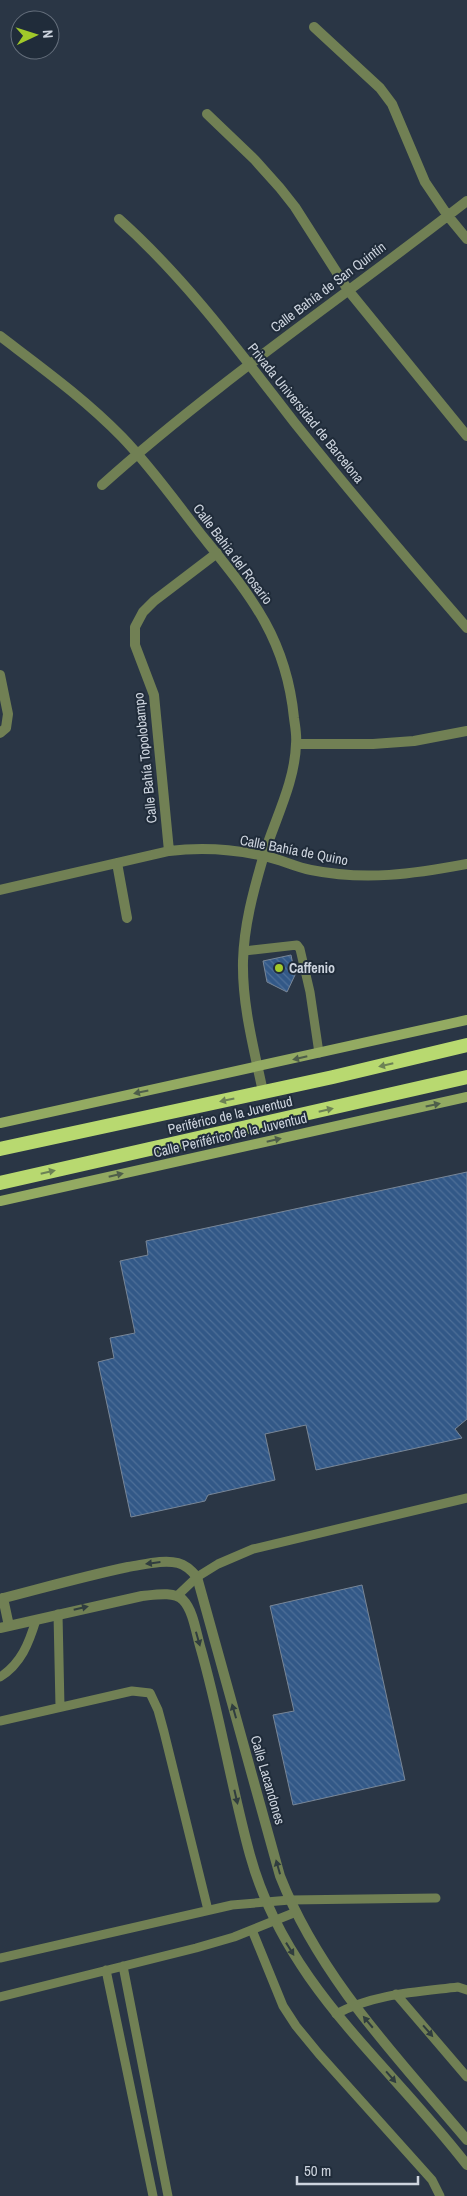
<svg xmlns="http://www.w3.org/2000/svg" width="467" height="2196" font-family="'Archivo Narrow',sans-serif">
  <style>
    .building { fill: url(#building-back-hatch); stroke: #788697 }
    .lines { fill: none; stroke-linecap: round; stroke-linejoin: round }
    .service { stroke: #718054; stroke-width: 9 }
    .minor { stroke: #718054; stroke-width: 10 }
    .secondary { stroke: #93aa62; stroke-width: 10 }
    .trunk { stroke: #b8d970; stroke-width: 14 }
    .oneway { fill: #4e5e4a }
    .oneway2 { fill: #6c8255 }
    .oneway3 { fill: #303d3f }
    .poi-dot { fill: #a1c92a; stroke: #202c3a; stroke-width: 2 }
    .labels { text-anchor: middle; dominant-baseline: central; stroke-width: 4; stroke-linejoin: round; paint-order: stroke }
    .street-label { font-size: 14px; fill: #cdd4de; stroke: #202c3a }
    .poi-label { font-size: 14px; font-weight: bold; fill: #cdd4de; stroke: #202c3a; text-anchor: start }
  </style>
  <defs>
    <pattern id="building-back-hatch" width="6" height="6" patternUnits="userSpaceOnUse" patternTransform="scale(1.25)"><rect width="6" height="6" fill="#325887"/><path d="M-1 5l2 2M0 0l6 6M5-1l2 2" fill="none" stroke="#4e6f98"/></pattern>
  </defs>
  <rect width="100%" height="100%" fill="#2a3645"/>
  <path class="building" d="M 291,955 L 295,975 L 287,992 L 267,982 L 263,961 Z
    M 467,1172 L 467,1419 L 455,1429 L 462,1438 L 316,1470 L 306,1425 L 265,1434 L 275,1480 L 208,1495 L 205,1501 L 131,1517 L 98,1362 L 114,1358 L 110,1338 L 135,1333 L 120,1261 L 148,1255 L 146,1241 Z
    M 362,1585 L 405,1780 L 293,1805 L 273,1715 L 294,1711 L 270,1606 Z"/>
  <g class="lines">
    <path class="service" d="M 244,951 L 297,945 L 300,949 L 310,992 L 319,1053
      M 177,1596 L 197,1577 L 218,1564 L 253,1549 L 467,1498
      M 58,1614 L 60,1707
      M 0,1677 C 21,1664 29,1643 36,1620
      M 0,1721 L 132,1691 L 150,1693 L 158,1710 L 164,1732 L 208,1910
      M 252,1930 L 283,2006 L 296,2026 L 319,2054 L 432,2180 L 440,2196
      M 0,1958 L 232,1905 L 290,1900 L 436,1898
      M 123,1966 L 168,2196
      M 106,1970 L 153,2196
      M 396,1994 L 467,2077
      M 0,1997 L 196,1948 L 234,1937 L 296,1912
      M 336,2014 C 373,1994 416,1992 458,1987 L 467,1990"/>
    <path class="minor" d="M 314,27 L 380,88 L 392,104 L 425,182 L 448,216 L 467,239
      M 207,114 L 255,160 L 280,188 L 295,207 L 348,290 L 467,436
      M 119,219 C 186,279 239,351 294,422 C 350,492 408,560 467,628
      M 0,336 C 42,368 85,399 122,437 C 151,467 175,501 200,533 C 249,594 286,636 294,718 C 295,726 297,735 296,744 C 295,783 274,821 263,858 C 253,892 244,926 243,961 C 242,1005 254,1049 263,1092
      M 102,485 C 217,382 345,296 467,201
      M 0,675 L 8,714 L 6,728 L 0,733
      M 296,744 L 373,744 L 414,741 L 467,731
      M 169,851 L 154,695 L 135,645 L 135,627 L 143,612 L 154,601 L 217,553
      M 117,863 L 127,918
      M 0,890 L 169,851 C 200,847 233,849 264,856 C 280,859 295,867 311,870 C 365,881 414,874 467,864
      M 3,1598 L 9,1626
      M 0,1599 C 43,1588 85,1576 128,1567 C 143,1565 163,1559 178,1563 C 186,1565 192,1571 197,1577 L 280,1876 C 320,1978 397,2057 467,2140
      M 0,1628 L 142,1596 C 154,1595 174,1591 183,1600 C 193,1610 196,1632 200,1646 C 220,1715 231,1786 250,1855 C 286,1986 388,2062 467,2165"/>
    <path class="secondary" d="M 0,1123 L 467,1020
      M 0,1201 L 467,1097"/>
    <path class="trunk" d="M 0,1149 L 333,1077 L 467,1045
      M 0,1183 L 467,1077"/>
  </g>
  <defs><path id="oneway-solid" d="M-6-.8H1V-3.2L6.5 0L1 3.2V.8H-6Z" transform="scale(1.25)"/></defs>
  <g class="oneway">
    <use href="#oneway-solid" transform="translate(300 1058) rotate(167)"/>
    <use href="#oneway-solid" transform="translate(141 1092) rotate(168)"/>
    <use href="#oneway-solid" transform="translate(433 1105) rotate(-12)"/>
    <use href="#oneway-solid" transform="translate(274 1140) rotate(-13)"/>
    <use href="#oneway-solid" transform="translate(116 1175) rotate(-13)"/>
  </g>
  <g class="oneway2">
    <use href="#oneway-solid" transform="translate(386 1065) rotate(167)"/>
    <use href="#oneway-solid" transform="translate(227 1100) rotate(168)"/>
    <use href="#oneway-solid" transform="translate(326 1110) rotate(-13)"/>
    <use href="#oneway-solid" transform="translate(48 1172) rotate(-13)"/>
  </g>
  <g class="oneway3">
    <use href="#oneway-solid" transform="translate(153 1563) rotate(173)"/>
    <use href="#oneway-solid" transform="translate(81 1608) rotate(-13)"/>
    <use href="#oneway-solid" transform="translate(198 1639) rotate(74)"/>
    <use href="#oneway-solid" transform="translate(234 1711) rotate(-106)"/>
    <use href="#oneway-solid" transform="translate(236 1797) rotate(77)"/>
    <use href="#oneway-solid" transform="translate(278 1867) rotate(-106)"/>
    <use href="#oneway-solid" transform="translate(290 1949) rotate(58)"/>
    <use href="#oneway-solid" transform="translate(368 2022) rotate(-130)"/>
    <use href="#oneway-solid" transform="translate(428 2031) rotate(49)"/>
    <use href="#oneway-solid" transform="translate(391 2077) rotate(49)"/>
  </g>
  <circle class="poi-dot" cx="279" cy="968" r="5"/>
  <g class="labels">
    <g class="street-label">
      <text transform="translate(328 287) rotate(-37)">Calle Bahía de San Quintín</text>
      <text transform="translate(306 413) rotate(51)">Privada Universidad de Barcelona</text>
      <text transform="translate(233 554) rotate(53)">Calle Bahia del Rosario</text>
      <text transform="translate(145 758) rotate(-96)">Calle Bahía Topolobampo</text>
      <text transform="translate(294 850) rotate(11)">Calle Bahía de Quino</text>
      <text transform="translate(230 1115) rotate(-13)">Periférico de la Juventud</text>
      <text transform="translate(230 1135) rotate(-13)">Calle Periférico de la Juventud</text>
      <text transform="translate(268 1780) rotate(74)">Calle Lacandones</text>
    </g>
    <g class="poi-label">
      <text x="289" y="968">Caffenio</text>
    </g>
  </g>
  <g transform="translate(35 35) rotate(86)"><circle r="24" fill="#202c3a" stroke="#656f7c"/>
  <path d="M0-4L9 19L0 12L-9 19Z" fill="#a1c92a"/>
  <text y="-8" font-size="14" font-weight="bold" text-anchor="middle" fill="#cdd4de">N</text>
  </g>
  <path d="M297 2176v8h121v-8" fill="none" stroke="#cdd4de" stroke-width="2.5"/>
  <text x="304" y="2176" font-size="15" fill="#cdd4de" stroke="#202c3a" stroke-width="4" paint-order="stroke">50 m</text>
</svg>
